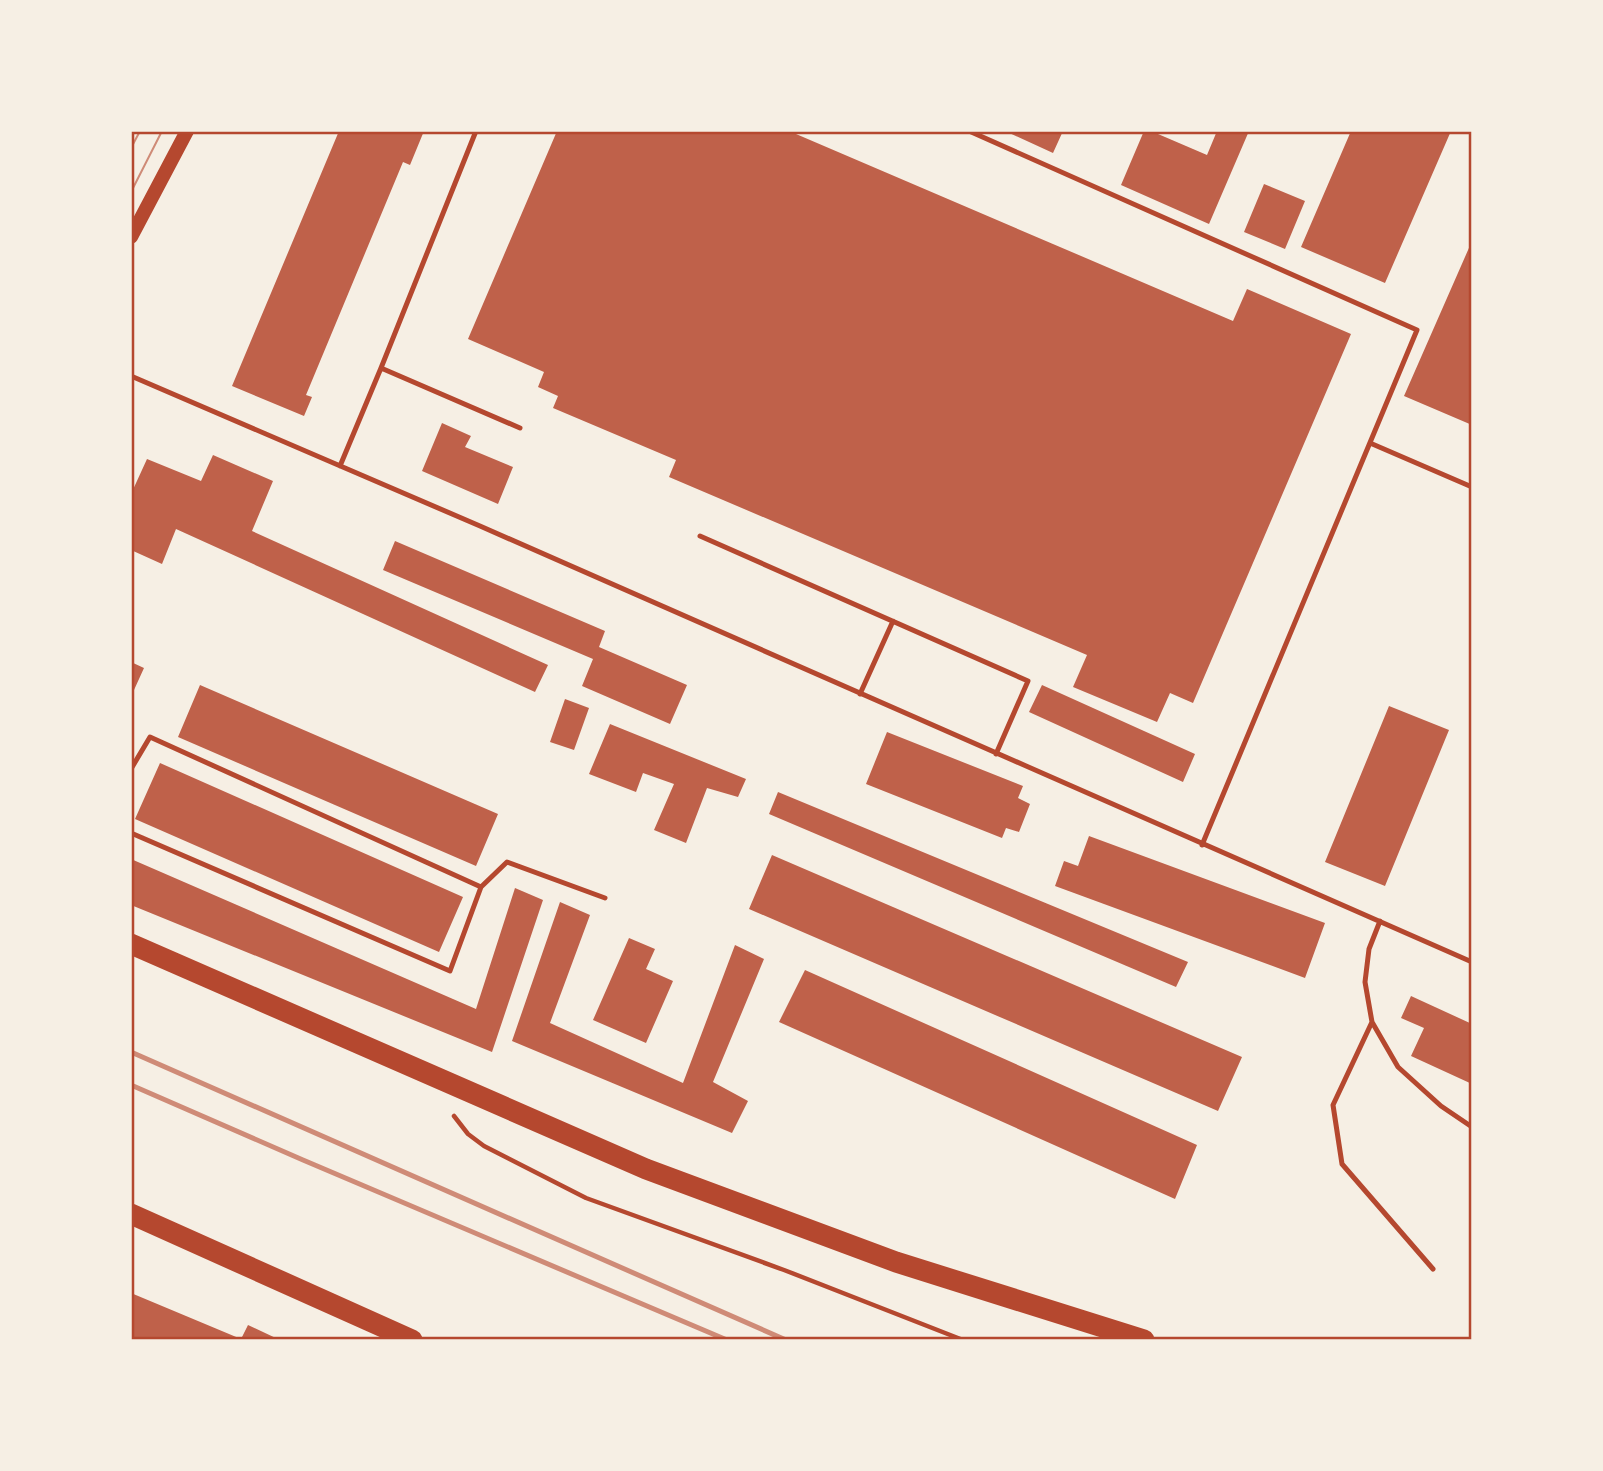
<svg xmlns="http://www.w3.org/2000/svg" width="1603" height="1471" font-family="'Fira Sans',sans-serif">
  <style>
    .building { fill: #bf614a }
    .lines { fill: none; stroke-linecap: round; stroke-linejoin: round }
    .path { stroke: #b5482f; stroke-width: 4.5 }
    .service { stroke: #b5482f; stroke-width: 5 }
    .secondary { stroke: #b5482f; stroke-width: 14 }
    .motorway { stroke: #b5482f; stroke-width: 21 }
    .tram { stroke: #cf8b77; stroke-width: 2 }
    .rail { stroke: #cf8b77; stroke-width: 5 }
    .neatline { fill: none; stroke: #b5482f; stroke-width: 2.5 }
  </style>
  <rect width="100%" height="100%" fill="#f6efe4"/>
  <path class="building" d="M 339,131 L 424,131 L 410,165 L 403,162 L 306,395 L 312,397 L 304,416 L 232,386 Z
    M 557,131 L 789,131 L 1233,321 L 1247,289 L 1351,334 L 1193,703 L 1170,693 L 1157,722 L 1073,687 L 1087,655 L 669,477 L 676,460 L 553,408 L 558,396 L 538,387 L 544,372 L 468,339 Z
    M 1005,131 L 1063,131 L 1053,153 Z
    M 1144,131 L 1151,131 L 1207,155 L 1217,131 L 1249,131 L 1209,224 L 1121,185 Z
    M 1351,131 L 1451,131 L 1385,283 L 1301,247 Z
    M 1264,184 L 1305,201 L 1285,249 L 1244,232 Z
    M 1472,241 L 1472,425 L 1404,396 Z
    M 442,423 L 471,436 L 465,447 L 513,467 L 498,504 L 422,471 Z
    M 213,455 L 273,481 L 252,531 L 548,665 L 535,692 L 176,529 L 162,564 L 131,550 L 131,494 L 147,459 L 201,481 Z
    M 395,541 L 605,631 L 599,647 L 687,685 L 670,724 L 582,686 L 593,659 L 383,570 Z
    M 131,662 L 144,668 L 134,690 L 131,689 Z
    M 200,685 L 498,814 L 476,866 L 178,737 Z
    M 1042,685 L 1195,754 L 1183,782 L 1029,712 Z
    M 565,699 L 589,708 L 574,750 L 550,742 Z
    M 1389,706 L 1449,730 L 1385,886 L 1325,862 Z
    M 610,724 L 746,779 L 738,797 L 707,788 L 686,843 L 654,830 L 674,784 L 643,773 L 636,792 L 589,774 Z
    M 887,732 L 1023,786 L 1018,798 L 1030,804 L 1019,832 L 1006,828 L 1002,838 L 866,784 Z
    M 160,763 L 463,897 L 439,952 L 135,819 Z
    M 778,792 L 1188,962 L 1176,987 L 769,814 Z
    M 1089,836 L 1325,923 L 1305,978 L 1055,886 L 1064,861 L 1078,866 Z
    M 772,855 L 1242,1057 L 1218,1111 L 749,909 Z
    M 131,859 L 476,1009 L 515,888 L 543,900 L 492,1052 L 131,905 Z
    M 560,902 L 590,915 L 550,1023 L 683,1083 L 735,945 L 764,959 L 713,1082 L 748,1101 L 732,1133 L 512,1041 Z
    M 629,938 L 655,949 L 646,969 L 673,981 L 646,1043 L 593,1020 Z
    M 805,970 L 1197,1145 L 1175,1199 L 779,1022 Z
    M 1411,996 L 1472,1024 L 1472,1084 L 1411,1056 L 1424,1028 L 1401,1018 Z
    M 131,1293 L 241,1339 L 248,1325 L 280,1340 L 131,1340 Z"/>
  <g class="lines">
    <path class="path" d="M 454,1116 L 468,1134 L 484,1146 L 586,1198 L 784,1270 L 963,1340"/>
    <path class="service" d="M 969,131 L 1417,330 L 1202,845
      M 381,368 L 520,428
      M 131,376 L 480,526 L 1472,962
      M 1370,443 L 1472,487
      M 340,466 L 381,368 L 476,131
      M 700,536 L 1028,681 L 996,754
      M 860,694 L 893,621
      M 131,769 L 150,737 L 481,887 L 507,862 L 605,898
      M 131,833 L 450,971 L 481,887
      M 1380,921 L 1369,949 L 1365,982 L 1372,1022 L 1398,1067 L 1441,1106 L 1472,1127
      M 1372,1022 L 1333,1105 L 1342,1164 L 1433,1269"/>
    <path class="secondary" d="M 131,237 L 187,131"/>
    <path class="motorway" d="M 131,944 L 646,1169 L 896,1262 L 1144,1340
      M 131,1214 L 412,1340"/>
    <path class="tram" d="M 131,148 L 140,131
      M 131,192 L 162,131"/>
    <path class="rail" d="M 131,1052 L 786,1340
      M 131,1085 L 303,1160 L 727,1340"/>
  </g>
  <rect width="1603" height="1471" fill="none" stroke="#f6efe4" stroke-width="266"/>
  <rect x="133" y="133" width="1337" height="1205" class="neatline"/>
</svg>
